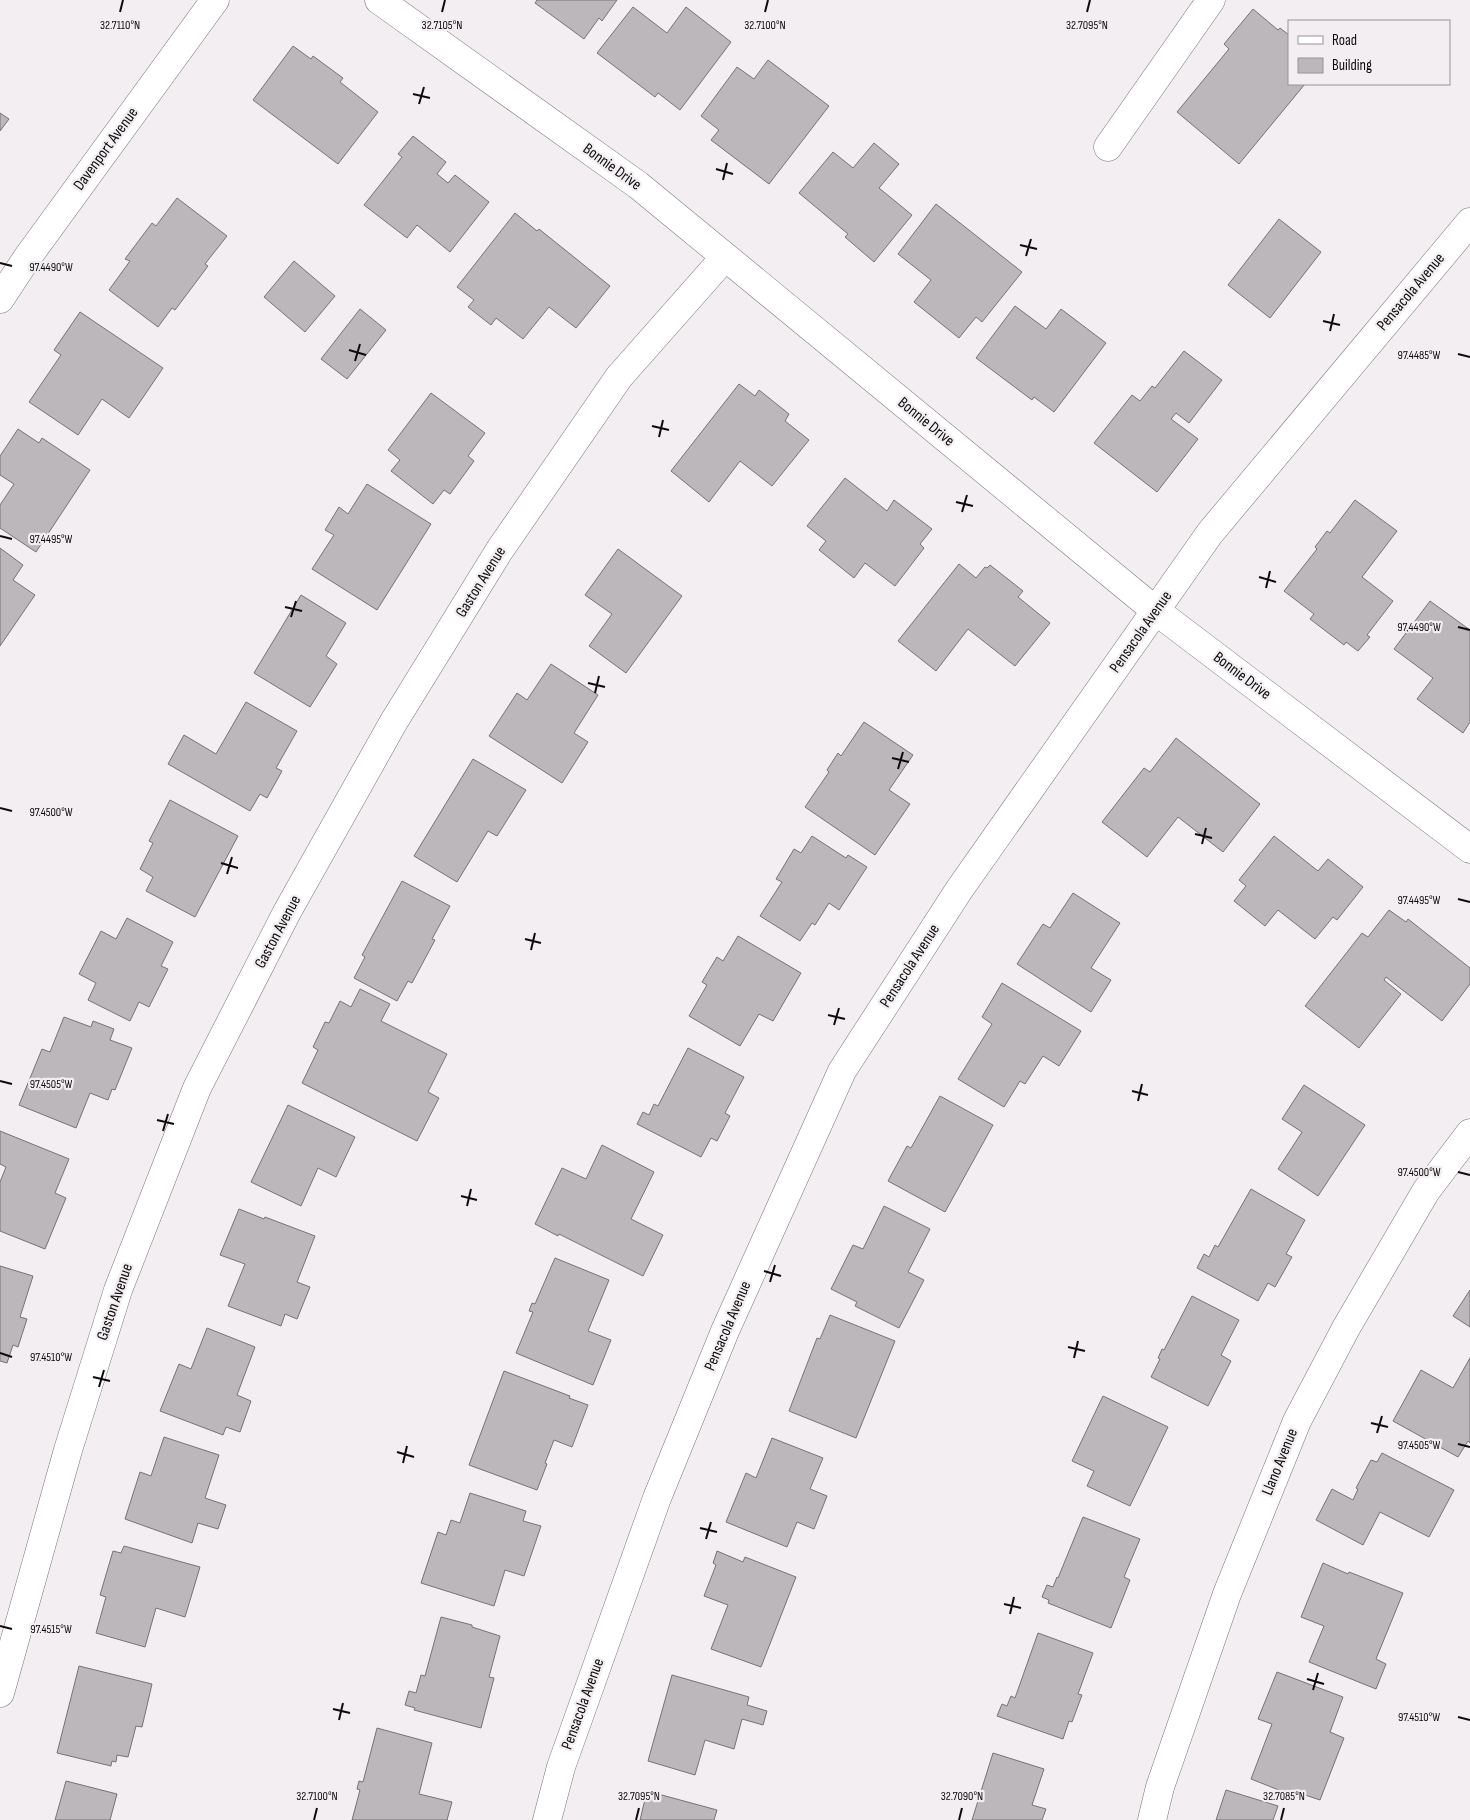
<svg xmlns="http://www.w3.org/2000/svg" width="1470" height="1820" font-family="'Sofia Sans Condensed',sans-serif">
  <style>
    .building { fill: #bbb7ba; stroke: #767275 }
    .lines { fill: none; stroke-linecap: round; stroke-linejoin: round }
    .minor-casing { stroke: #787477; stroke-width: 29 }
    .minor { stroke: #fff; stroke-width: 28 }
    .ticks { fill: none; stroke: #0d0c0d; stroke-width: 2 }
    .labels { text-anchor: middle; dominant-baseline: central; stroke-width: 4.5; stroke-linejoin: round; paint-order: stroke }
    .street-label { font-size: 16px; fill: #0d0c0d; stroke: #f3eef1 }
    .ticks-label { font-size: 12px; text-anchor: middle; fill: #0d0c0d; stroke: #f3eef1; stroke-width: 4.5; stroke-linejoin: round; paint-order: stroke }
  </style>
  <rect width="100%" height="100%" fill="#f3eef1"/>
  <path class="building" d="M 537,0 L 617,0 L 602,21 L 599,18 L 584,39 L 535,3 Z
    M 633,7 L 667,33 L 686,7 L 731,42 L 680,110 L 658,93 L 655,97 L 597,53 Z
    M 1253,9 L 1278,30 L 1280,28 L 1289,35 L 1289,84 L 1305,84 L 1239,164 L 1177,112 L 1229,49 L 1224,44 Z
    M 293,46 L 311,59 L 313,56 L 343,78 L 340,82 L 378,112 L 338,164 L 253,100 Z
    M 768,60 L 829,106 L 769,184 L 711,140 L 719,130 L 701,116 L 737,67 L 754,79 Z
    M 0,113 L 9,119 L 0,131 Z
    M 413,136 L 446,162 L 437,174 L 448,183 L 455,175 L 489,202 L 450,252 L 417,225 L 407,238 L 364,205 L 402,157 L 398,154 Z
    M 874,143 L 899,164 L 879,188 L 912,215 L 874,262 L 845,237 L 848,234 L 799,193 L 833,152 L 853,168 Z
    M 177,198 L 227,236 L 205,264 L 208,266 L 175,310 L 172,308 L 158,327 L 109,290 L 130,261 L 125,259 L 152,223 L 156,226 Z
    M 936,204 L 1022,272 L 982,322 L 976,317 L 959,338 L 914,302 L 931,280 L 898,254 Z
    M 515,213 L 537,231 L 539,229 L 610,286 L 576,328 L 549,307 L 523,339 L 496,318 L 491,325 L 468,307 L 474,300 L 457,287 Z
    M 1279,219 L 1321,252 L 1270,318 L 1228,285 Z
    M 294,261 L 335,296 L 305,332 L 264,297 Z
    M 1015,306 L 1046,329 L 1061,309 L 1106,343 L 1054,412 L 1034,397 L 1032,400 L 976,358 Z
    M 360,309 L 386,330 L 347,379 L 321,359 Z
    M 80,312 L 163,368 L 129,418 L 102,399 L 78,435 L 29,402 L 61,355 L 54,350 Z
    M 1184,351 L 1222,380 L 1189,423 L 1176,413 L 1171,419 L 1198,439 L 1157,492 L 1094,443 L 1132,395 L 1140,401 L 1152,386 L 1155,388 Z
    M 739,384 L 755,396 L 759,390 L 789,414 L 785,421 L 809,440 L 772,486 L 740,461 L 709,502 L 671,471 Z
    M 431,393 L 485,433 L 468,456 L 474,461 L 450,494 L 444,490 L 433,504 L 391,471 L 400,460 L 388,450 Z
    M 18,429 L 39,443 L 42,438 L 90,470 L 36,552 L 0,528 L 0,505 L 14,484 L 0,475 L 0,456 Z
    M 845,478 L 887,511 L 894,500 L 932,529 L 920,544 L 924,548 L 895,586 L 865,563 L 854,578 L 819,550 L 826,541 L 807,526 Z
    M 367,484 L 431,524 L 377,610 L 312,569 L 334,535 L 325,530 L 339,507 L 348,514 Z
    M 1355,500 L 1397,531 L 1362,577 L 1393,601 L 1367,635 L 1370,637 L 1358,651 L 1346,642 L 1344,645 L 1310,619 L 1314,614 L 1284,591 L 1317,549 L 1315,547 L 1327,531 L 1330,533 Z
    M 0,548 L 23,565 L 13,580 L 35,595 L 0,646 Z
    M 618,549 L 682,596 L 626,673 L 589,646 L 612,614 L 585,595 Z
    M 959,564 L 976,578 L 985,567 L 987,568 L 990,565 L 1023,591 L 1018,597 L 1050,623 L 1015,666 L 968,629 L 936,671 L 898,641 Z
    M 301,595 L 346,623 L 326,656 L 337,664 L 310,707 L 254,673 Z
    M 1430,601 L 1470,630 L 1470,722 L 1463,733 L 1417,699 L 1433,678 L 1394,649 Z
    M 551,664 L 598,695 L 574,733 L 588,742 L 562,783 L 489,736 L 517,693 L 527,700 Z
    M 246,702 L 297,731 L 276,768 L 282,771 L 267,798 L 260,794 L 250,811 L 168,764 L 184,735 L 216,754 Z
    M 864,722 L 913,755 L 889,790 L 910,804 L 875,855 L 805,807 L 829,772 L 827,770 L 838,753 L 841,756 Z
    M 1176,738 L 1260,804 L 1223,852 L 1178,817 L 1147,857 L 1102,822 L 1144,768 L 1150,772 Z
    M 473,759 L 526,790 L 497,836 L 488,831 L 457,882 L 414,856 Z
    M 170,800 L 238,836 L 195,917 L 146,891 L 153,877 L 140,869 L 153,843 L 149,841 Z
    M 812,836 L 846,858 L 848,855 L 867,867 L 839,910 L 829,903 L 815,925 L 812,923 L 800,941 L 760,916 L 782,882 L 776,879 L 794,849 L 801,853 Z
    M 1274,836 L 1318,871 L 1328,859 L 1363,887 L 1337,920 L 1333,917 L 1315,939 L 1278,910 L 1265,926 L 1234,901 L 1246,886 L 1239,880 Z
    M 402,881 L 450,906 L 432,939 L 435,940 L 412,983 L 408,981 L 397,1001 L 354,978 L 365,957 L 362,955 Z
    M 1073,893 L 1120,923 L 1091,968 L 1111,980 L 1091,1012 L 1017,964 L 1043,924 L 1050,928 Z
    M 1389,910 L 1406,922 L 1408,919 L 1470,968 L 1470,984 L 1442,1021 L 1386,977 L 1384,980 L 1401,994 L 1359,1048 L 1305,1006 L 1362,933 L 1368,937 Z
    M 127,918 L 173,942 L 161,966 L 168,969 L 149,1007 L 139,1002 L 130,1021 L 88,1000 L 96,983 L 79,974 L 101,931 L 116,939 Z
    M 738,936 L 801,973 L 773,1021 L 759,1014 L 740,1046 L 689,1016 L 707,985 L 702,982 L 717,957 L 723,961 Z
    M 1002,983 L 1081,1031 L 1059,1066 L 1043,1056 L 1025,1084 L 1020,1081 L 1004,1107 L 958,1079 L 992,1024 L 982,1017 Z
    M 360,989 L 390,1004 L 381,1021 L 447,1054 L 428,1092 L 439,1098 L 417,1141 L 302,1083 L 318,1050 L 313,1047 L 325,1022 L 329,1023 L 340,1001 L 351,1007 Z
    M 64,1017 L 91,1027 L 93,1021 L 114,1029 L 110,1040 L 132,1048 L 115,1090 L 112,1089 L 108,1100 L 90,1093 L 76,1128 L 19,1105 L 42,1049 L 50,1052 Z
    M 688,1048 L 744,1077 L 725,1113 L 730,1116 L 717,1141 L 711,1138 L 701,1157 L 637,1124 L 643,1112 L 649,1115 L 654,1104 L 658,1106 Z
    M 1304,1085 L 1365,1125 L 1318,1196 L 1278,1169 L 1302,1132 L 1282,1119 Z
    M 940,1096 L 993,1125 L 945,1212 L 888,1181 L 907,1146 L 911,1148 Z
    M 288,1105 L 355,1137 L 336,1177 L 318,1168 L 301,1206 L 251,1182 Z
    M 0,1131 L 69,1159 L 55,1193 L 66,1198 L 45,1249 L 0,1231 L 0,1182 L 6,1167 L 0,1164 Z
    M 602,1145 L 654,1172 L 631,1219 L 663,1235 L 643,1276 L 559,1234 L 558,1236 L 535,1224 L 562,1168 L 586,1179 Z
    M 1251,1189 L 1305,1220 L 1286,1254 L 1292,1257 L 1275,1287 L 1268,1283 L 1258,1301 L 1197,1268 L 1204,1254 L 1209,1257 L 1215,1245 L 1218,1247 Z
    M 884,1206 L 930,1229 L 908,1272 L 924,1280 L 899,1328 L 855,1306 L 857,1302 L 831,1289 L 853,1245 L 863,1249 Z
    M 239,1209 L 264,1219 L 265,1217 L 315,1236 L 297,1282 L 310,1287 L 297,1319 L 285,1314 L 281,1326 L 228,1306 L 245,1264 L 220,1255 Z
    M 555,1258 L 609,1280 L 588,1331 L 611,1340 L 593,1385 L 516,1353 L 533,1312 L 529,1311 L 532,1303 L 535,1304 Z
    M 0,1266 L 33,1276 L 20,1317 L 27,1319 L 18,1347 L 13,1345 L 7,1363 L 0,1361 Z
    M 1470,1290 L 1470,1327 L 1453,1316 Z
    M 1192,1296 L 1239,1320 L 1221,1355 L 1231,1361 L 1208,1406 L 1151,1377 L 1160,1359 L 1158,1358 L 1162,1349 L 1164,1350 Z
    M 830,1315 L 895,1341 L 856,1438 L 789,1411 L 817,1338 L 820,1339 Z
    M 207,1328 L 255,1347 L 237,1395 L 251,1401 L 240,1432 L 226,1427 L 223,1435 L 160,1411 L 179,1364 L 191,1369 Z
    M 1470,1358 L 1470,1443 L 1468,1441 L 1458,1457 L 1393,1421 L 1421,1370 L 1453,1388 Z
    M 504,1371 L 570,1396 L 569,1398 L 588,1405 L 572,1447 L 554,1440 L 545,1463 L 547,1464 L 537,1490 L 469,1465 Z
    M 1103,1396 L 1168,1427 L 1130,1506 L 1087,1486 L 1094,1471 L 1072,1461 Z
    M 164,1437 L 219,1455 L 205,1498 L 226,1505 L 218,1529 L 198,1523 L 192,1543 L 125,1519 L 140,1472 L 151,1476 Z
    M 772,1438 L 823,1458 L 810,1489 L 827,1496 L 814,1529 L 797,1522 L 787,1547 L 726,1522 L 746,1473 L 756,1478 Z
    M 1382,1453 L 1454,1490 L 1429,1537 L 1380,1512 L 1363,1545 L 1316,1520 L 1332,1489 L 1353,1500 L 1358,1489 L 1356,1488 L 1371,1460 L 1377,1462 Z
    M 470,1493 L 526,1511 L 523,1521 L 541,1526 L 524,1576 L 505,1570 L 494,1606 L 421,1583 L 438,1532 L 446,1535 L 451,1520 L 460,1523 Z
    M 1083,1517 L 1140,1539 L 1124,1577 L 1130,1580 L 1111,1628 L 1048,1603 L 1049,1600 L 1042,1597 L 1047,1585 L 1053,1587 L 1057,1577 L 1058,1578 Z
    M 124,1546 L 200,1567 L 185,1617 L 156,1608 L 145,1647 L 96,1633 L 106,1597 L 100,1595 L 113,1551 L 121,1553 Z
    M 717,1551 L 743,1562 L 745,1557 L 796,1577 L 761,1667 L 711,1649 L 728,1605 L 704,1596 L 716,1565 L 713,1563 Z
    M 1323,1563 L 1348,1574 L 1349,1572 L 1403,1593 L 1376,1659 L 1386,1664 L 1376,1689 L 1309,1662 L 1324,1626 L 1301,1617 Z
    M 441,1617 L 472,1625 L 472,1627 L 500,1636 L 489,1677 L 494,1678 L 481,1728 L 414,1710 L 415,1708 L 405,1705 L 409,1691 L 416,1693 L 421,1675 L 425,1676 Z
    M 1038,1633 L 1093,1653 L 1078,1694 L 1082,1695 L 1072,1722 L 1069,1721 L 1063,1739 L 997,1716 L 1002,1704 L 1007,1706 L 1011,1696 L 1015,1698 Z
    M 79,1666 L 152,1684 L 142,1727 L 136,1726 L 128,1757 L 117,1755 L 116,1762 L 112,1761 L 111,1766 L 57,1753 Z
    M 1277,1672 L 1343,1697 L 1330,1732 L 1344,1738 L 1320,1800 L 1305,1795 L 1304,1800 L 1251,1779 L 1272,1724 L 1258,1719 Z
    M 672,1675 L 749,1697 L 747,1705 L 767,1711 L 763,1725 L 742,1719 L 734,1749 L 705,1740 L 695,1775 L 648,1761 Z
    M 377,1728 L 432,1743 L 419,1794 L 452,1802 L 447,1820 L 352,1820 L 360,1790 L 357,1789 L 359,1781 L 363,1782 Z
    M 993,1753 L 1044,1769 L 1032,1805 L 1046,1809 L 1042,1820 L 972,1820 Z
    M 66,1781 L 117,1794 L 110,1820 L 55,1820 Z
    M 1226,1790 L 1278,1806 L 1273,1820 L 1216,1820 Z
    M 647,1791 L 717,1810 L 714,1820 L 640,1820 Z"/>
  <g class="lines">
    <g class="minor-casing">
      <path id="minor" d="M 379,0 L 638,185 L 1156,611 L 1470,849
        M 1108,147 L 1211,0
        M 0,299 L 27,258 L 215,0
        M 0,1693 L 68,1450 L 118,1290 L 197,1088 L 287,912 L 393,723 L 499,551 L 619,377 L 725,257
        M 547,1820 L 561,1767 L 657,1498 L 725,1331 L 842,1071 L 959,890 L 1210,533 L 1470,222
        M 1152,1820 L 1160,1787 L 1227,1594 L 1297,1421 L 1346,1328 L 1426,1191 L 1470,1133"/>
    </g>
    <use href="#minor" class="minor"/>
  </g>
  <path class="ticks" d="M 120,12 L 123,0M 442,12 L 445,0M 765,12 L 768,0M 1087,12 L 1090,0M 413,94 L 430,98M 419,104 L 424,87M 716,169 L 733,174M 723,180 L 727,163M 1020,245 L 1037,249M 1026,256 L 1031,239M 0,263 L 12,266M 1323,321 L 1340,325M 1330,331 L 1334,314M 349,350 L 366,355M 1458,354 L 1470,357M 355,361 L 360,344M 652,426 L 669,430M 659,437 L 663,420M 956,502 L 973,506M 962,512 L 967,495M 0,536 L 12,539M 1259,577 L 1276,582M 1266,588 L 1270,571M 285,607 L 302,611M 291,617 L 296,601M 1458,627 L 1470,630M 588,683 L 605,687M 595,693 L 599,676M 892,758 L 909,762M 898,769 L 903,752M 0,808 L 12,811M 1195,834 L 1212,838M 1202,844 L 1206,828M 221,863 L 238,868M 227,874 L 232,857M 1458,899 L 1470,902M 525,939 L 541,943M 531,950 L 535,933M 828,1015 L 845,1019M 834,1025 L 839,1008M 0,1081 L 12,1084M 1132,1091 L 1148,1095M 1138,1101 L 1142,1084M 157,1120 L 174,1124M 163,1131 L 168,1114M 1458,1172 L 1470,1175M 461,1196 L 477,1200M 467,1206 L 471,1189M 764,1271 L 781,1276M 770,1282 L 775,1265M 1068,1347 L 1085,1351M 0,1353 L 12,1357M 1074,1358 L 1078,1341M 93,1377 L 110,1381M 99,1387 L 104,1370M 1371,1423 L 1388,1427M 1377,1433 L 1382,1416M 1458,1444 L 1470,1447M 397,1452 L 414,1457M 403,1463 L 407,1446M 700,1528 L 717,1532M 706,1539 L 711,1522M 1004,1604 L 1021,1608M 1010,1614 L 1014,1597M 0,1626 L 12,1629M 1307,1679 L 1324,1684M 1313,1690 L 1318,1673M 333,1709 L 350,1713M 1458,1717 L 1470,1720M 339,1720 L 343,1703M 314,1820 L 317,1808M 636,1820 L 639,1808M 959,1820 L 962,1808M 1281,1820 L 1284,1808"/>
  <g class="labels">
    <g class="street-label">
      <text transform="translate(106 149) rotate(-54)">Davenport Avenue</text>
      <text transform="translate(612 167) rotate(36)">Bonnie Drive</text>
      <text transform="translate(1411 292) rotate(-50)">Pensacola Avenue</text>
      <text transform="translate(926 422) rotate(39)">Bonnie Drive</text>
      <text transform="translate(481 582) rotate(-58)">Gaston Avenue</text>
      <text transform="translate(1141 632) rotate(-55)">Pensacola Avenue</text>
      <text transform="translate(1242 676) rotate(37)">Bonnie Drive</text>
      <text transform="translate(278 932) rotate(-62)">Gaston Avenue</text>
      <text transform="translate(910 966) rotate(-57)">Pensacola Avenue</text>
      <text transform="translate(115 1302) rotate(-71)">Gaston Avenue</text>
      <text transform="translate(728 1326) rotate(-67)">Pensacola Avenue</text>
      <text transform="translate(1280 1462) rotate(-68)">Llano Avenue</text>
      <text transform="translate(583 1704) rotate(-70)">Pensacola Avenue</text>
    </g>
  </g>
  <g class="ticks-label">
    <text x="120" y="29">32.7110°N</text>
    <text x="442" y="29">32.7105°N</text>
    <text x="765" y="29">32.7100°N</text>
    <text x="1087" y="29">32.7095°N</text>
    <text x="51" y="271">97.4490°W</text>
    <text x="1419" y="359">97.4485°W</text>
    <text x="51" y="543">97.4495°W</text>
    <text x="1419" y="631">97.4490°W</text>
    <text x="51" y="816">97.4500°W</text>
    <text x="1419" y="904">97.4495°W</text>
    <text x="51" y="1088">97.4505°W</text>
    <text x="1419" y="1176">97.4500°W</text>
    <text x="51" y="1361">97.4510°W</text>
    <text x="1419" y="1449">97.4505°W</text>
    <text x="51" y="1633">97.4515°W</text>
    <text x="1419" y="1721">97.4510°W</text>
    <text x="317" y="1800">32.7100°N</text>
    <text x="639" y="1800">32.7095°N</text>
    <text x="962" y="1800">32.7090°N</text>
    <text x="1284" y="1800">32.7085°N</text>
  </g>
  <rect x="1288" y="20" width="162" height="65" fill="#f3eef1" stroke="#979496"/>
  <rect x="1298" y="36" width="25" height="8" fill="#ffffff" stroke="#979496"/>
  <text x="1332" y="45" font-size="15" fill="#0d0c0d">Road</text>
  <rect x="1298" y="58" width="25" height="15" fill="#bbb7ba" stroke="#979496"/>
  <text x="1332" y="70" font-size="15" fill="#0d0c0d">Building</text>
</svg>
